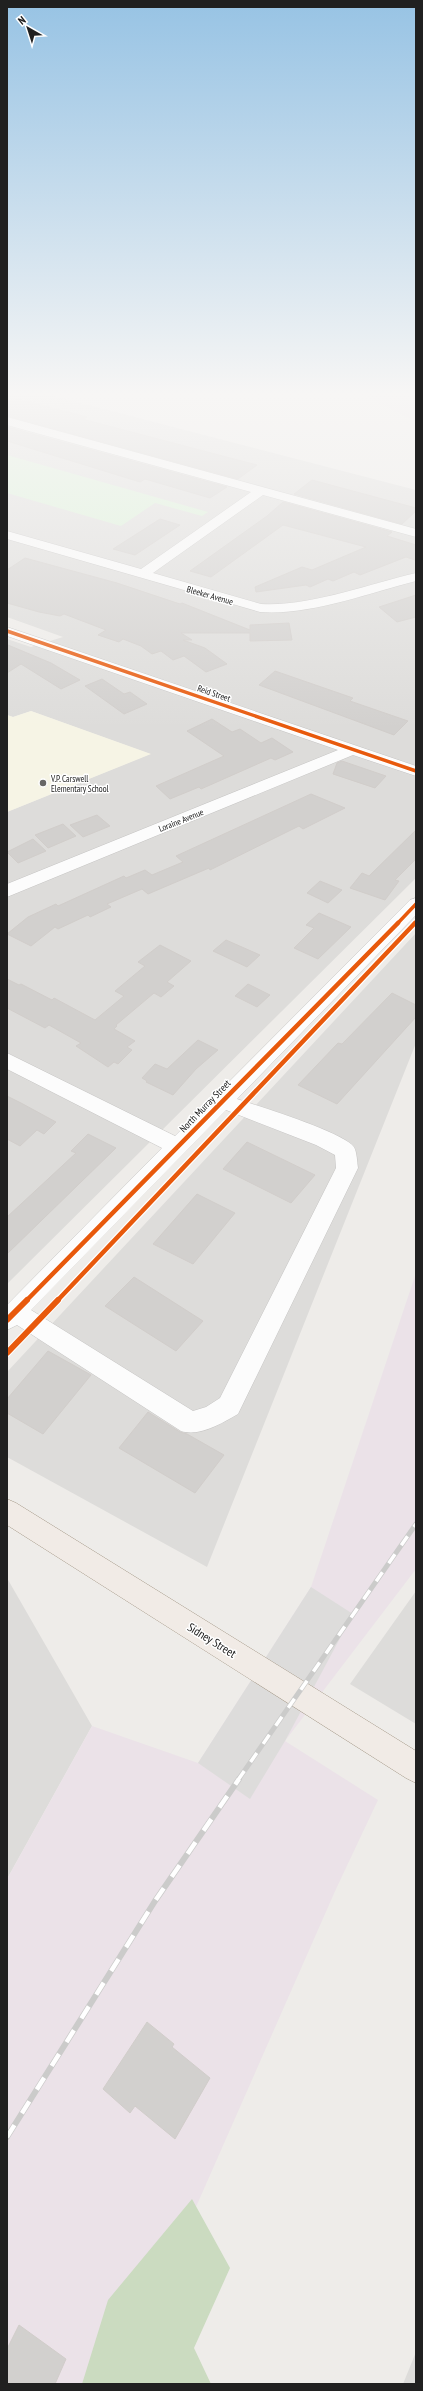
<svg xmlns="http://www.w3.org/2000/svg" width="423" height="2391" font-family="'PT Sans Narrow',sans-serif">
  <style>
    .residential { fill: #dddcda }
    .industrial { fill: #ebe2e8 }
    .education { fill: #f6f4e5 }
    .forest { fill: #cbdbc0 }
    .park { fill: #d9f2d6 }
    .pier { fill: #dddcdb }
    .building { fill: #d2d0ce; stroke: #d1cdca }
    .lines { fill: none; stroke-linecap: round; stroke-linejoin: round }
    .minor-casing { stroke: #c5c4c3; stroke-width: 1 }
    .major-casing { stroke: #a39786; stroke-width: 1 }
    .minor { fill: #fcfcfc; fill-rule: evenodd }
    .major { fill: #f1ebe6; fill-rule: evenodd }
    .rail-far1-casing { stroke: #cbcbca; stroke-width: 5 }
    .rail-casing { stroke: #cbcbca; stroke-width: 6 }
    .rail-far1 { stroke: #fff; stroke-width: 3.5; stroke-dasharray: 11; stroke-linecap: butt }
    .rail { stroke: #fff; stroke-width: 4.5; stroke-dasharray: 14; stroke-linecap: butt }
    .cycleway-far2-casing { stroke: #fff; stroke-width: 5.5 }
    .cycleway-far1-casing { stroke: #fff; stroke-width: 7 }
    .cycleway-casing { stroke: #fff; stroke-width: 8 }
    .cycleway-far2 { stroke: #e8590c; stroke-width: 3.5 }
    .cycleway-far1 { stroke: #e8590c; stroke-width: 4.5 }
    .cycleway { stroke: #e8590c; stroke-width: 6 }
    .poi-dot { fill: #686766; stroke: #fff; stroke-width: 1.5 }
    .labels { text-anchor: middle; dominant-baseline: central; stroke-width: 3; stroke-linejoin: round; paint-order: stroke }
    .far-street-label { font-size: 9px; fill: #202020; stroke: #fff }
    .far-poi-label { font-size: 9px; fill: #202020; stroke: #fff; text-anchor: start }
    .street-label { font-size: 10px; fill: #202020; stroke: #fff }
    .near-street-label { font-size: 12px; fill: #202020; stroke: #fff }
  </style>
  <rect width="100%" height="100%" fill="#eeece9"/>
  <path class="residential" d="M 7,395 L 50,395 L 416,490 L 416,878 L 7,1284 L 7,812 L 150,754 L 31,711 L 13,717 L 7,715 L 7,639 L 31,647 L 63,637 L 7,617 Z
    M 416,933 L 416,1043 L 207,1567 L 7,1457 L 7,1372 Z
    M 7,1578 L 92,1726 L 7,1879 Z
    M 416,1591 L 416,1724 L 350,1684 Z
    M 416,2352 L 416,2384 L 403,2384 Z"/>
  <path class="industrial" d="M 375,395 L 416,395 L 416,422 L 368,397 Z
    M 416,1273 L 416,1569 L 285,1741 L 378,1800 L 336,1889 L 118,2384 L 7,2384 L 7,1879 L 92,1726 L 198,1763 L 311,1587 Z"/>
  <path class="education" d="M 31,711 L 151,754 L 7,812 L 7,715 L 13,717 Z"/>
  <path class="forest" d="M 192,2199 L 230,2268 L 194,2348 L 211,2384 L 82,2384 L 108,2300 Z"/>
  <path class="park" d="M 7,455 L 208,512 L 202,516 L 155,503 L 121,526 L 7,493 Z"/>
  <path class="pier" d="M 311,1587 L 353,1614 L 285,1741 L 250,1799 L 198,1763 Z"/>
  <path class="building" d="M 7,399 L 14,401 L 17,399 L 87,417 L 82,419 L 257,465 L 238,479 L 7,416 Z
    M 7,427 L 227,487 L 210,498 L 145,479 L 140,482 L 7,441 Z
    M 312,480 L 416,508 L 416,511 L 402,524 L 294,494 Z
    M 283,502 L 392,532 L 387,536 L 416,545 L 415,560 L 406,557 L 360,575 L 354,572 L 333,581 L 328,579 L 310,587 L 306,585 L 256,592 L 255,587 L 302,567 L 312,570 L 366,547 L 283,525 L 211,577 L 190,571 L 267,516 Z
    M 160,519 L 180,525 L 135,555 L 113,549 Z
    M 25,558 L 117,583 L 180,604 L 182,603 L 250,630 L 250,625 L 289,623 L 292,640 L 250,641 L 250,633 L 181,633 L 192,640 L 183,640 L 205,648 L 227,664 L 206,672 L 184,656 L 173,660 L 161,651 L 152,654 L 141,646 L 123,639 L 119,642 L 98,635 L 106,630 L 64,614 L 60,616 L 39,612 L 7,603 L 7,570 Z
    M 416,595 L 416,617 L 397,622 L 379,607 Z
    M 8,645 L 51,663 L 80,680 L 61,689 L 21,664 L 7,673 Z
    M 275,671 L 353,698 L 350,701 L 408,721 L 394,735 L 259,685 Z
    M 102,679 L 124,694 L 130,692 L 147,704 L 124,714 L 85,686 Z
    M 212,719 L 232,732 L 240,729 L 261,743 L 272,738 L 293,752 L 275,760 L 271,758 L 201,789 L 199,787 L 170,799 L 156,786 L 224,756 L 187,731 Z
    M 342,761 L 386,776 L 375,788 L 333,774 L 337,763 Z
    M 311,794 L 345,808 L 303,829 L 299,826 L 210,870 L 209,868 L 148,894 L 142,889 L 107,904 L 111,907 L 90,917 L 88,915 L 58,929 L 55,927 L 31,946 L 7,934 L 28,917 L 56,904 L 58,906 L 124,876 L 126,878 L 145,870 L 152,875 L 183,862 L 176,856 Z
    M 97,815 L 110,826 L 83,837 L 70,825 Z
    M 63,824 L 76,836 L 48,848 L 35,835 Z
    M 416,830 L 416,859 L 395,880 L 399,881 L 385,900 L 350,888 L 362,873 L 369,876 Z
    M 33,839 L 46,851 L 18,863 L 7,852 Z
    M 320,881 L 342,890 L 328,903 L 307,893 Z
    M 319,913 L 351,927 L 318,959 L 294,948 L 314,928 L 306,925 Z
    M 226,940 L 260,955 L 247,967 L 213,951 Z
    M 160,945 L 191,961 L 167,982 L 174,986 L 161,997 L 154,993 L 116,1025 L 117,1026 L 114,1029 L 135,1041 L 127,1047 L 132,1050 L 118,1064 L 114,1062 L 108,1067 L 76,1046 L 81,1043 L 49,1025 L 45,1028 L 7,1008 L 7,979 L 19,985 L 21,984 L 52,1000 L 54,998 L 95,1020 L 124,996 L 115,991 L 145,966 L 138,962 Z
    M 248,984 L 270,995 L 257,1007 L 235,996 Z
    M 392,993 L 416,1005 L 416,1017 L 337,1104 L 298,1085 L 338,1043 L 342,1044 Z
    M 198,1040 L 218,1050 L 196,1069 L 173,1095 L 146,1082 L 147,1081 L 142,1078 L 155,1064 L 167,1069 Z
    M 7,1096 L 21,1103 L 56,1122 L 44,1134 L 37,1130 L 20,1146 L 7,1139 Z
    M 88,1134 L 116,1148 L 7,1254 L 7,1217 L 76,1153 L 71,1151 Z
    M 247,1142 L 315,1175 L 291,1203 L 223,1169 Z
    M 197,1194 L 235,1213 L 193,1264 L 153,1244 Z
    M 134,1277 L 203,1321 L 176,1351 L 105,1306 Z
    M 48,1351 L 91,1375 L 43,1434 L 7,1413 L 7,1399 Z
    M 148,1412 L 180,1432 L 187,1434 L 224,1455 L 195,1493 L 119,1448 Z
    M 147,2022 L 174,2044 L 172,2047 L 210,2078 L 175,2139 L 135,2106 L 130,2113 L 103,2089 Z
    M 19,2325 L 66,2359 L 55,2384 L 7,2384 L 7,2349 Z"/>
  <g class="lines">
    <g class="minor-casing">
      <path id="minor" d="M 7,417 L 416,529 L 416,537 L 263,495 L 153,573 L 261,604 C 308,607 369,584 416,573 L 416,581 C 369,593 308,616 260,612 L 7,539 L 7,531 L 141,569 L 251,492 L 7,425 Z
        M 7,627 L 416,766 L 416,776 L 353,755 L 7,897 L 7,884 L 338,750 L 7,636 Z
        M 416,898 L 416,915 L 237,1099 C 258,1106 343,1132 354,1147 C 357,1153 357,1161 358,1168 L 238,1414 C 222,1423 200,1437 181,1431 L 17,1325 L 7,1330 L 7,1305 L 162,1148 L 7,1069 L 7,1053 L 175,1136 L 410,900 ZM 226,1110 L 316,1145 L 335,1155 L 336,1168 L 220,1398 L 206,1407 L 193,1411 L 31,1310 Z"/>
    </g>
    <g class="major-casing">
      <path id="major" d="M 7,1499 L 16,1503 L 416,1751 L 416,1783 L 406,1778 L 7,1525 Z"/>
    </g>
    <use href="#minor" class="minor"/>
    <use href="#major" class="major"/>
    <g class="rail-far1-casing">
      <path id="rail-far1" d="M 238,1780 L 416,1524"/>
    </g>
    <g class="rail-casing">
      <path id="rail" d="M 7,2137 L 155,1901 L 239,1779"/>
    </g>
    <use href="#rail-far1" class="rail-far1"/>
    <use href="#rail" class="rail"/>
    <g class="cycleway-far2-casing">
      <path id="cycleway-far2" d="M 7,631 L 416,771
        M 397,924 L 416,904
        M 414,924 L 416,922"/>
    </g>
    <g class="cycleway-far1-casing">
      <path id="cycleway-far1" d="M 26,1301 L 398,923
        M 57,1301 L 415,923"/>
    </g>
    <g class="cycleway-casing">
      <path id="cycleway" d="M 7,1320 L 27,1300
        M 7,1353 L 58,1300"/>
    </g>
    <use href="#cycleway-far2" class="cycleway-far2"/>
    <use href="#cycleway-far1" class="cycleway-far1"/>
    <use href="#cycleway" class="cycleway"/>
  </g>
  <linearGradient id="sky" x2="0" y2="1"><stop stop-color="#97c3e4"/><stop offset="0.54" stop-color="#f7f6f5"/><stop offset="1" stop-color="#f7f6f5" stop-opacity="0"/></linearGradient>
  <rect width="423" height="729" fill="url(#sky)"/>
  <circle class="poi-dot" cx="43" cy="783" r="4"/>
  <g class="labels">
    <g class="far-street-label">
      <text transform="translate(210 595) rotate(16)">Bleeker Avenue</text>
      <text transform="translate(214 693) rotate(19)">Reid Street</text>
      <text transform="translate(181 820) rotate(-22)">Loraine Avenue</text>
    </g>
    <g class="far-poi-label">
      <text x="51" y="778">V.P. Carswell<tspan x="51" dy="10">Elementary School</tspan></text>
    </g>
    <g class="street-label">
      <text transform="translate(205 1106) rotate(-46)">North Murray Street</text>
    </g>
    <g class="near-street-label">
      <text transform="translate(212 1640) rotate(32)">Sidney Street</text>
    </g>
  </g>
  <rect width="423" height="2391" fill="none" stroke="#202020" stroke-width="16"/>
  <g transform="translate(28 28) rotate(321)" stroke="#ffffff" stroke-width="3" paint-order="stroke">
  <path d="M0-3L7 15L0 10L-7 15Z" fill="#202020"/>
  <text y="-6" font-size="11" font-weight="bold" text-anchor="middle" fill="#202020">N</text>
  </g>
</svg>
